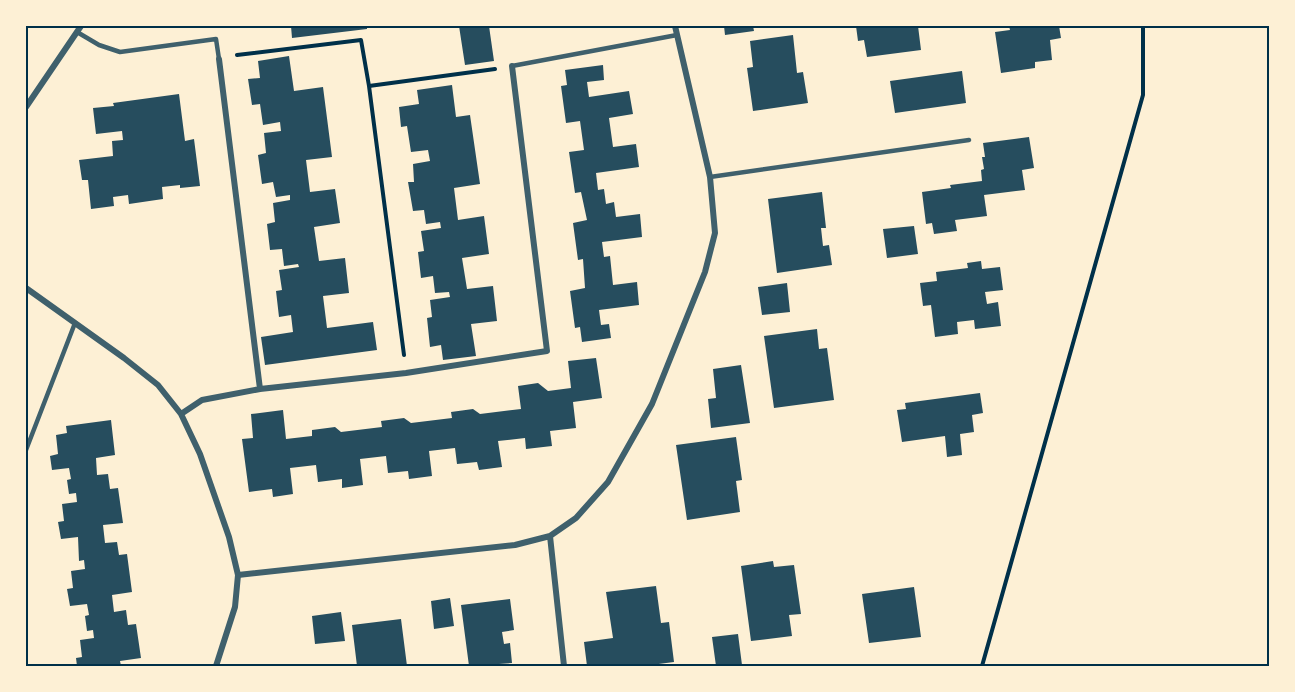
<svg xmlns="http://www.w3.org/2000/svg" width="1295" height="692" font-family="'PT Sans Narrow',sans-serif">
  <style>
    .building { fill: #264d5e }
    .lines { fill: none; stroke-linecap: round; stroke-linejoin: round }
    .path { stroke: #003049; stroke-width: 4 }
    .service { stroke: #3f606c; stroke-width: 4.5 }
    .minor { stroke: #3f606c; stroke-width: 6 }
    .neatline { fill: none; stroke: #003049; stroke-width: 2 }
  </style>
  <rect width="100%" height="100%" fill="#fdf0d5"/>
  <path class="building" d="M 291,26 L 367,26 L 367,29 L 292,38 Z
    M 459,26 L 489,26 L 494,61 L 465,65 Z
    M 724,26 L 753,26 L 754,31 L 725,35 Z
    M 856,26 L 918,26 L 921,50 L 867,57 L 864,40 L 858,41 Z
    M 1009,26 L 1059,26 L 1061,38 L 1050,40 L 1052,60 L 1035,62 L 1035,68 L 1001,73 L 995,32 L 1010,30 Z
    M 793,35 L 797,73 L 803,72 L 808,103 L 753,111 L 747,68 L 753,67 L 750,41 Z
    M 289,56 L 294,91 L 323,87 L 332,157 L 306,160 L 310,192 L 335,189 L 340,223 L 314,227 L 319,261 L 345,258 L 349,293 L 323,296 L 327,328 L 373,322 L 377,350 L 265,365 L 261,337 L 293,332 L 291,315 L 279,317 L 276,291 L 282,290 L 279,270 L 299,267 L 298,264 L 284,266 L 282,249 L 270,250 L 267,224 L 275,222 L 273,203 L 290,200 L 290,195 L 276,197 L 273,182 L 262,184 L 258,155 L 266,153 L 264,133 L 281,131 L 280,122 L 263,125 L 260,104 L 252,105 L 248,79 L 260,78 L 258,61 Z
    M 603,65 L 604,80 L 587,82 L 589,97 L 629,91 L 633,114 L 609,118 L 613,147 L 636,144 L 639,167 L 596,173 L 598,190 L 604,189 L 606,204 L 614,202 L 616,217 L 640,214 L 642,237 L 602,242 L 604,257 L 610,256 L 613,285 L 637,282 L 639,305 L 599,310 L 601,325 L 609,324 L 611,338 L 582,342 L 580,327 L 575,328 L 570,291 L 585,288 L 583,259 L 578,260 L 573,223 L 587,220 L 581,192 L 575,193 L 569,152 L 584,150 L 580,121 L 566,123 L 561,86 L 567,85 L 565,70 Z
    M 962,71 L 966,103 L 895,113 L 890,81 Z
    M 452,85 L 456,117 L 470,115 L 480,184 L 454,188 L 458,220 L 484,216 L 489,254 L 462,258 L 467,289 L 493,286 L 497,321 L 471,324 L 476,356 L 443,360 L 441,345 L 430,347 L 427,318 L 432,317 L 430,300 L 450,297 L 449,292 L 435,293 L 433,276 L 421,278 L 418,252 L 424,251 L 421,231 L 441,228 L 440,222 L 426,224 L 424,210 L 413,211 L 408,182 L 414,182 L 413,164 L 430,161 L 428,150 L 411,152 L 407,126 L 401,127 L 399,107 L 419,104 L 417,90 Z
    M 179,94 L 185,141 L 194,139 L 200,186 L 180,188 L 180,185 L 162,187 L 163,199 L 129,204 L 128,195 L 113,197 L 114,206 L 91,209 L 88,180 L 82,180 L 79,160 L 113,156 L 112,141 L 123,140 L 122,131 L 96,134 L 93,108 L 114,106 L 113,103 Z
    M 1029,137 L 1034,168 L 1022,170 L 1025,190 L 984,195 L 987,216 L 955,220 L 957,231 L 934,234 L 932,223 L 926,224 L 922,192 L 951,188 L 950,185 L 982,181 L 981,170 L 984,169 L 982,157 L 985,157 L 983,143 Z
    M 822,192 L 826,228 L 821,228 L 823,246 L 829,245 L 832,265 L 777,273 L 768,199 Z
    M 914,226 L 918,254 L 887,258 L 883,229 Z
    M 981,261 L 982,269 L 1000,267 L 1003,290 L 985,292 L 987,304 L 998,302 L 1001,326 L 975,329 L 974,320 L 957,322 L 958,334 L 935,337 L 931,305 L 923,306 L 920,283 L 937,281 L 936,272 L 968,268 L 967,263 Z
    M 787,283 L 790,312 L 762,315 L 758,287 Z
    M 817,329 L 819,349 L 827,348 L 834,400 L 774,408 L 764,336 Z
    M 596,358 L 602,398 L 573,402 L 576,428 L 550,431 L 552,446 L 526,449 L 525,438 L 498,441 L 502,467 L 479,470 L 477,462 L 457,464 L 455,448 L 429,451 L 432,476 L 409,479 L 408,471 L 388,473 L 386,456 L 360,459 L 363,485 L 342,488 L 342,479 L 318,482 L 316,465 L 290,468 L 293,494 L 273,497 L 272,489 L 249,492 L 242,439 L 253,438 L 251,414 L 283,410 L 286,439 L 312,436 L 312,430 L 335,427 L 341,432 L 382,427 L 381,421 L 404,418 L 411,423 L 452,418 L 451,412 L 473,409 L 480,414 L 521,409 L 518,386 L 538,383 L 548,391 L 571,388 L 568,361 Z
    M 741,365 L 750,423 L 711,428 L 708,399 L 716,398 L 713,369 Z
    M 980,393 L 983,413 L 972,415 L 974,432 L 960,434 L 962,455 L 947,457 L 945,436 L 902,442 L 897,410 L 906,409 L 905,403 Z
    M 111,420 L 115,455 L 96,458 L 97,475 L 108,474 L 110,489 L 118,488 L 123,523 L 103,525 L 105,543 L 117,542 L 119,555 L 127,554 L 132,592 L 112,595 L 114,612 L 126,610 L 128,625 L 136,624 L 141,658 L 120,661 L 121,666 L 77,666 L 76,658 L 82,657 L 80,640 L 94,638 L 93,630 L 87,631 L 85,616 L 89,615 L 87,604 L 70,606 L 67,589 L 73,588 L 71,571 L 85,569 L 84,560 L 79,561 L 78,537 L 61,539 L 58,522 L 64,521 L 62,504 L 77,502 L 76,493 L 69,494 L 67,480 L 71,479 L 69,468 L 52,470 L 50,456 L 58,454 L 56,435 L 67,433 L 66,426 Z
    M 736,437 L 742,480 L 736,481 L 740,512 L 687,520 L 676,445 Z
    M 773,561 L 774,567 L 794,565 L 801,614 L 789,615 L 792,636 L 751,641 L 741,566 Z
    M 656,586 L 661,623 L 669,622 L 674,662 L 643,666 L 587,666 L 584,642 L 613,638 L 606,592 Z
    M 914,587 L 921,637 L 869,643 L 862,594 Z
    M 450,598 L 454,626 L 434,629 L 431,601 Z
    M 510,599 L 514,630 L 502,632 L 504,644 L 510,643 L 512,663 L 469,666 L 461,605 Z
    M 341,612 L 345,641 L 315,644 L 312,616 Z
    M 401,619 L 407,666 L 357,666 L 352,625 Z
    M 738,634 L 742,665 L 716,666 L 712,637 Z"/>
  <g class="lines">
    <path class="path" d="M 237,55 L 361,40 L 369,86
      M 404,355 L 369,86 L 495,69
      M 982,666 L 1143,95 L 1143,26"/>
    <path class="service" d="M 77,32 L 99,45 L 120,52 L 216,39 L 219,59
      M 512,66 L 677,35
      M 710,177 L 969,140
      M 26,450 L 75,323"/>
    <path class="minor" d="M 219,59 L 260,389
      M 26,107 L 81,26
      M 26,288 L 124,358 L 158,385 L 181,414 L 200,454 L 229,537 L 238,575 L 235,607 L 216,666
      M 181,414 L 202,400 L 260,389 L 406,373 L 547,351 L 512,66
      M 550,536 L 564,666
      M 238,575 L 515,545 L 550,536 L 576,518 L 608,482 L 652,404 L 705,272 L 715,233 L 710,177 L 675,26"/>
  </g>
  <rect width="1295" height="692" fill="none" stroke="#fdf0d5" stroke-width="54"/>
  <rect x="27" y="27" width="1241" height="638" class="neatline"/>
</svg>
